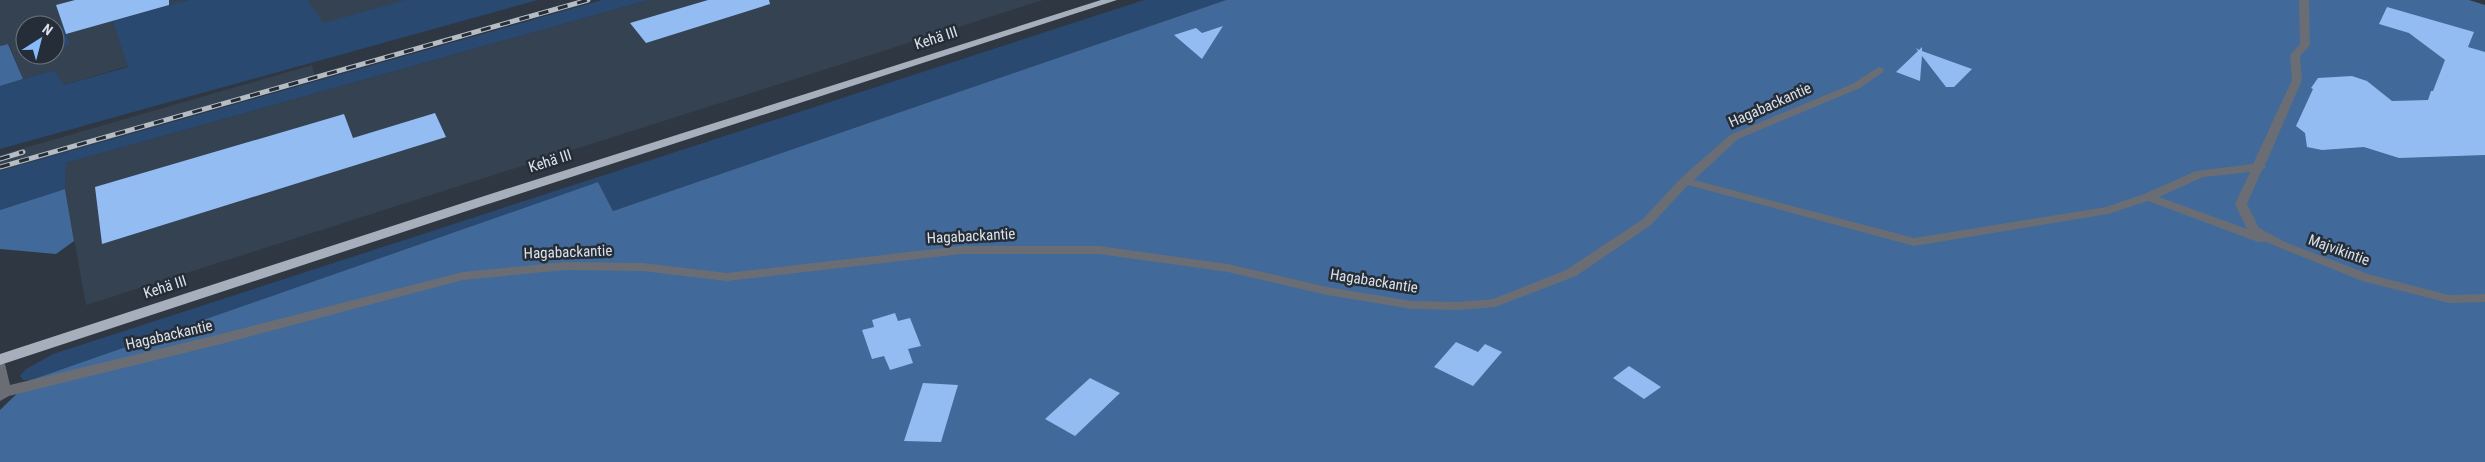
<svg xmlns="http://www.w3.org/2000/svg" width="2485" height="462" font-family="'Roboto Condensed',sans-serif">
  <style>
    .built { fill: #354251; fill-rule: evenodd }
    .green { fill: #294971 }
    .forest { fill: #416999 }
    .building { fill: #92bcf2 }
    .lines { fill: none; stroke-linecap: round; stroke-linejoin: round }
    .minor { fill: #6a6e74; fill-rule: evenodd }
    .trunk { fill: #a6afbb; fill-rule: evenodd }
    .rail-casing { stroke: #b5bcc3; stroke-width: 5 }
    .rail { stroke: #252d38; stroke-width: 3; stroke-dasharray: 10; stroke-linecap: butt }
    .labels { text-anchor: middle; dominant-baseline: central; stroke-width: 5; stroke-linejoin: round; paint-order: stroke }
    .street-label { font-size: 15px; fill: #dbe1e7; stroke: #252d38 }
  </style>
  <rect width="100%" height="100%" fill="#2f3742"/>
  <path class="built" d="M 0,0 L 188,0 L 114,21 L 128,66 L 64,85 L 54,70 L 23,79 L 9,44 L 0,46 ZM 25,25 L 55,25 L 55,55 L 25,55 Z
    M 290,0 L 494,0 L 319,51 Z
    M 649,0 L 1043,0 L 86,305 L 65,189 L 66,163 Z
    M 312,65 L 316,80 L 0,171 L 0,155 Z"/>
  <path class="green" d="M 188,0 L 308,0 L 323,23 L 406,0 L 538,0 L 0,149 L 0,86 L 54,70 L 64,85 L 128,67 L 113,21 Z
    M 602,0 L 649,0 L 66,163 L 65,189 L 0,210 L 0,171 Z
    M 1144,0 L 1226,0 L 613,211 L 598,182 L 31,380 L 23,380 L 20,376 L 26,369 L 53,354 Z
    M 64,27 L 70,44 L 55,49 L 55,30 Z"/>
  <path class="forest" d="M 1226,0 L 2469,0 L 2485,5 L 2485,462 L 0,462 L 0,410 L 31,380 L 598,182 L 613,211 Z
    M 8,44 L 23,79 L 0,86 L 0,46 Z
    M 65,189 L 74,241 L 56,254 L 0,249 L 0,210 Z"/>
  <path class="building" d="M 75,0 L 169,0 L 169,5 L 66,34 L 56,5 Z
    M 708,0 L 769,0 L 770,4 L 646,43 L 630,23 Z
    M 2387,7 L 2474,32 L 2468,47 L 2485,52 L 2485,155 L 2399,158 L 2364,147 L 2322,150 L 2307,147 L 2305,133 L 2296,126 L 2313,89 L 2311,88 L 2318,78 L 2352,76 L 2367,81 L 2392,101 L 2428,100 L 2431,91 L 2433,91 L 2445,60 L 2409,33 L 2379,24 Z
    M 1223,26 L 1202,59 L 1174,35 L 1196,28 L 1202,33 Z
    M 1922,47 L 1922,51 L 1972,69 L 1954,87 L 1946,87 L 1922,56 L 1920,81 L 1896,72 L 1918,51 L 1916,48 L 1919,50 Z
    M 435,113 L 446,137 L 102,244 L 95,187 L 344,114 L 353,138 Z
    M 895,313 L 898,321 L 910,318 L 921,346 L 908,349 L 913,363 L 890,370 L 884,356 L 872,359 L 862,330 L 874,327 L 872,320 Z
    M 1456,342 L 1478,352 L 1485,344 L 1502,352 L 1473,386 L 1434,367 Z
    M 1629,366 L 1661,387 L 1644,399 L 1613,378 Z
    M 1090,378 L 1120,393 L 1075,436 L 1045,419 Z
    M 923,383 L 958,385 L 941,442 L 904,441 Z"/>
  <g class="lines">
    <path class="minor" d="M 2299,0 L 2309,0 L 2310,45 L 2300,56 L 2302,80 L 2265,165 L 2266,167 L 2262,170 L 2247,204 L 2259,228 L 2285,242 L 2371,275 L 2449,295 L 2485,294 L 2485,302 L 2449,303 L 2362,281 L 2266,242 L 2258,242 L 2148,201 L 2108,214 L 1914,246 L 1688,185 L 1651,225 L 1576,276 L 1495,307 L 1458,310 L 1412,309 L 1327,295 L 1228,272 L 1099,254 L 961,254 L 727,281 L 642,271 L 565,270 L 463,280 L 225,343 L 9,396 L 0,401 L 0,362 L 5,364 L 10,385 L 225,333 L 463,272 L 565,262 L 642,263 L 727,273 L 961,246 L 1099,246 L 1228,264 L 1327,287 L 1412,301 L 1458,302 L 1493,299 L 1566,270 L 1643,219 L 1681,178 L 1730,135 L 1852,84 L 1879,67 L 1883,68 L 1884,70 L 1883,72 L 1860,88 L 1738,139 L 1694,180 L 1914,238 L 2106,207 L 2144,194 L 2196,171 L 2253,164 L 2292,80 L 2290,55 L 2300,44 ZM 2250,172 L 2235,204 L 2247,229 L 2159,197 L 2203,177 Z"/>
    <path class="trunk" d="M 1101,0 L 1117,0 L 485,205 L 0,365 L 0,354 L 475,199 Z"/>
    <g class="rail-casing">
      <path id="rail" d="M 0,159 L 23,152
        M 0,167 L 588,0"/>
    </g>
    <use href="#rail" class="rail"/>
  </g>
  <g class="labels">
    <g class="street-label">
      <text transform="translate(936 38) rotate(-18)">Kehä III</text>
      <text transform="translate(1770 105) rotate(-24)">Hagabackantie</text>
      <text transform="translate(550 161) rotate(-18)">Kehä III</text>
      <text transform="translate(971 236) rotate(-3)">Hagabackantie</text>
      <text transform="translate(2339 250) rotate(20)">Majvikintie</text>
      <text transform="translate(568 252) rotate(-2)">Hagabackantie</text>
      <text transform="translate(1374 281) rotate(9)">Hagabackantie</text>
      <text transform="translate(165 287) rotate(-18)">Kehä III</text>
      <text transform="translate(169 335) rotate(-13)">Hagabackantie</text>
    </g>
  </g>
  <g transform="translate(40 40) rotate(36)"><circle r="24" fill="#252d38" stroke="#6e757e"/>
  <path d="M0-4L9 19L0 12L-9 19Z" fill="#87bbfb"/>
  <text y="-8" font-size="14" font-weight="bold" text-anchor="middle" fill="#dbe1e7">N</text>
  </g>
</svg>
